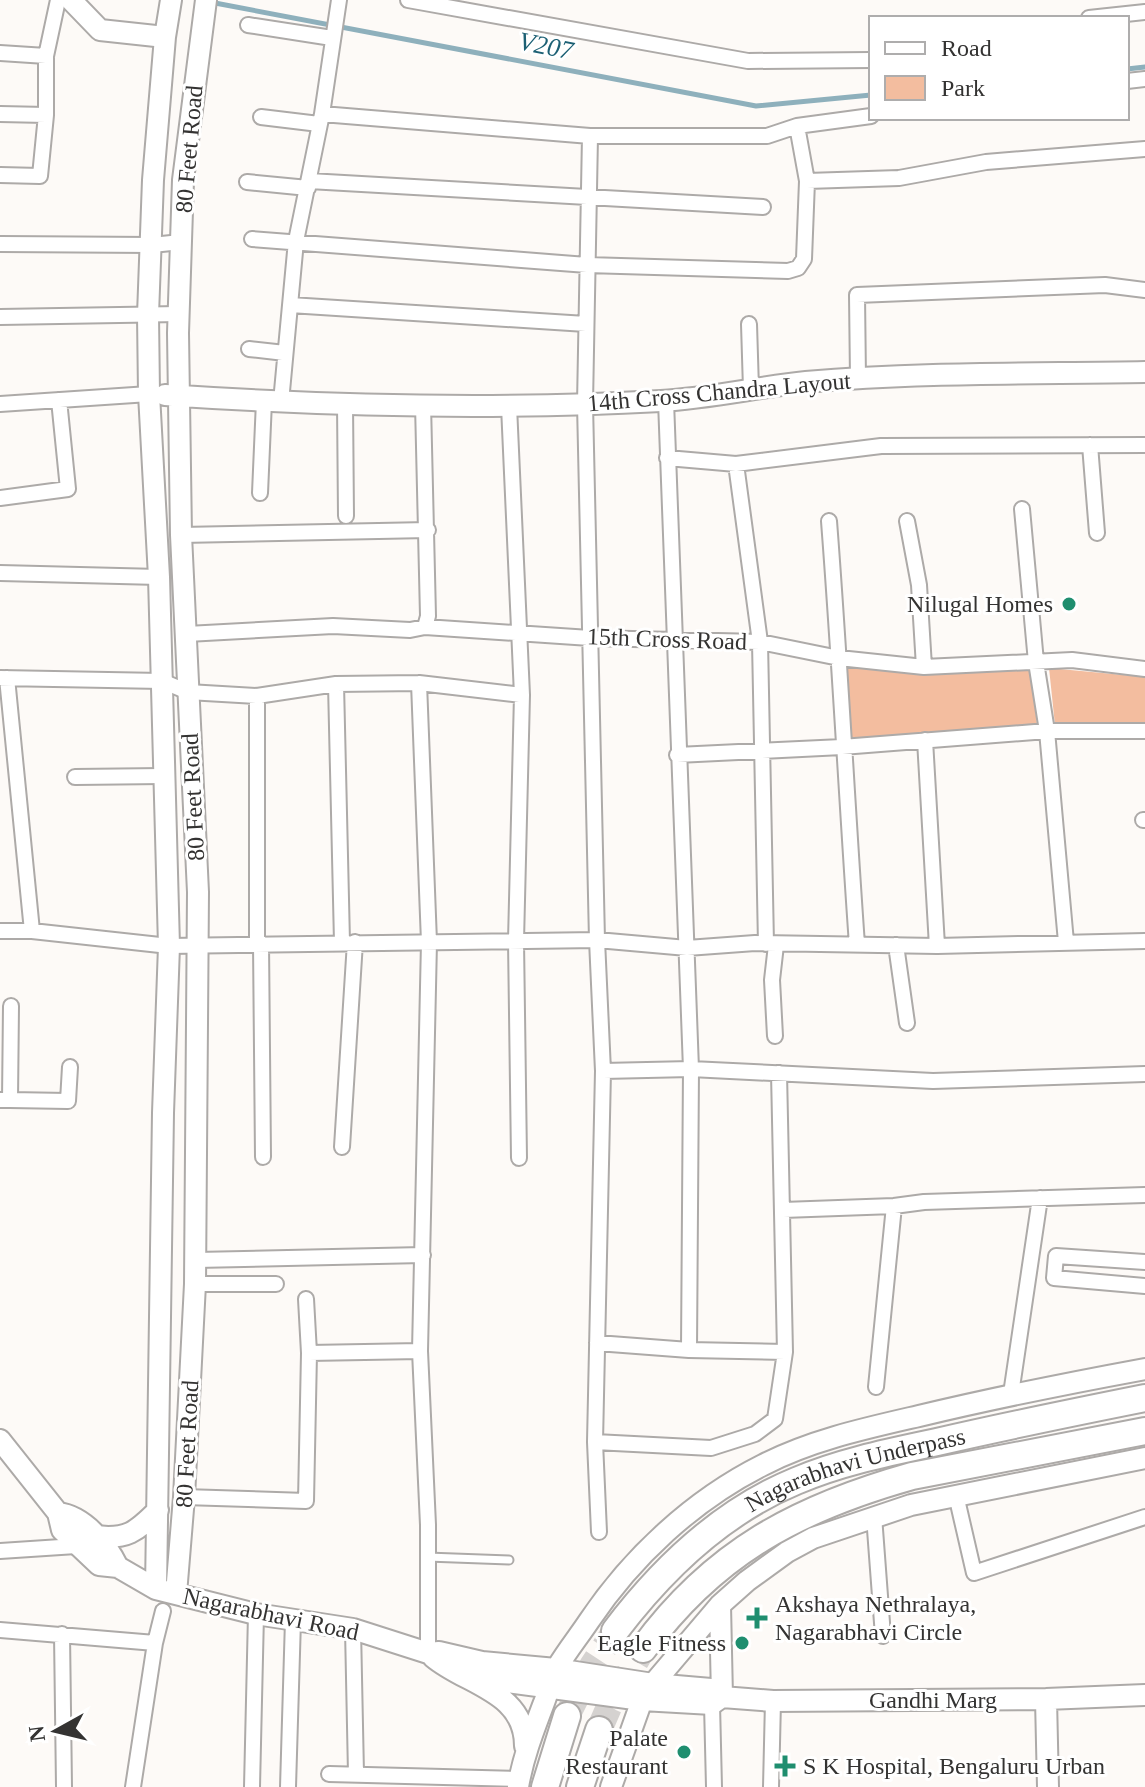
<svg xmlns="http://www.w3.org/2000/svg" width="1145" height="1787" font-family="Georgia,serif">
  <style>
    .green { fill: #f3bd9f }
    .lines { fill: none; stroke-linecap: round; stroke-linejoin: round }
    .stream { stroke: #8eb0bc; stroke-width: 5 }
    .highway-tunnel { stroke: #d5d2d0; stroke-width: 26; stroke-dasharray: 26 13; stroke-linecap: butt }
    .lane-casing { stroke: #adaaa8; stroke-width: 11 }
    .street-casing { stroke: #adaaa8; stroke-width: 18 }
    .secondary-casing { stroke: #adaaa8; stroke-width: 24 }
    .highway-casing { stroke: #adaaa8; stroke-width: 30 }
    .lane { stroke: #fff; stroke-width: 7 }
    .street { stroke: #fff; stroke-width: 14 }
    .secondary { stroke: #fff; stroke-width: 20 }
    .highway { stroke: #fff; stroke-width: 26 }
    .poi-dot { fill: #1f8e6f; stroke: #fff; stroke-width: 3 }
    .labels { text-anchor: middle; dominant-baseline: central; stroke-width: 6; stroke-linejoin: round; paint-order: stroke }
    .street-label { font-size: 24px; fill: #343332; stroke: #fff }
    .poi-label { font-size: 24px; fill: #343332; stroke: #fff; text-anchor: end }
    .water-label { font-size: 26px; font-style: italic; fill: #1c6074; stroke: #fff }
  </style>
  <rect width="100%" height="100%" fill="#fdfaf7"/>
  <path class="green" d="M 846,667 L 920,673 L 1030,668 L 1037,724 L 851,739 Z
    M 1049,668 L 1145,677 L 1145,726 L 1055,725 Z"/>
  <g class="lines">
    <path class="stream" d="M 215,3 L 756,106 L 871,95
      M 1127,69 L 1145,67"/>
    <path class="highway-tunnel" d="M 567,1716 L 592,1666 L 615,1631
      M 599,1730 L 609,1707 L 643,1649"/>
    <g class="lane-casing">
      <path id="lane" d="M 427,1557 L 509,1560"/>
    </g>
    <g class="street-casing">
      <path id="street" d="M 408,0 L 748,61 L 871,60
        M 1089,18 L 1145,12
        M 248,25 L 332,38
        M 0,53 L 46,56
        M 1127,81 L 1145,79
        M 0,114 L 46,115
        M 322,114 L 590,136
        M 871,116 L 797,126 L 767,136 L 590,136 L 585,404 L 597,940 L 603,1071 L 691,1069 L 933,1081 L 1145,1074
        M 261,117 L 319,124
        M 0,175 L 40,176 L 46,115 L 46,56 L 58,0
        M 309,181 L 763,207
        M 807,181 L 899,178 L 986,162 L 1145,149
        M 247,182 L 308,188
        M 252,239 L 587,265 L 788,271 L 798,268 L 804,259 L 807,181 L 797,126
        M 0,244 L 152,245 L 181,242
        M 290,305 L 586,324
        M 0,317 L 179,314
        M 749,324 L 751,389
        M 249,349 L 285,353
        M 858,379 L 857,295 L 1105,285 L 1145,290
        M 666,401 L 691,1069 L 689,1350
        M 281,402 L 296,241 L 322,114 L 339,0
        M 345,403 L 346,516
        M 0,404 L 149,394
        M 423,404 L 428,616 L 425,627
        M 509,406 L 522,695 L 516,941 L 519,1158
        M 1090,445 L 1097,533
        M 667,458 L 736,464 L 881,446 L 1145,445
        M 736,464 L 760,642 L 766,944
        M 260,493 L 264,401
        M 0,498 L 68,489 L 59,400
        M 1022,509 L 1036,662 L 1047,731 L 1066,942
        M 829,521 C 840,663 847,804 857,945
        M 907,521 L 919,585 L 924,667
        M 181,535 L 428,530
        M 0,573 L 159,577
        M 187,634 L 333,626 L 410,630 L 425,627 L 590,638 L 760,642 L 839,658 L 924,667 L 1072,660 L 1145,669
        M 0,678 L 162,681 L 188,692 L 257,696
        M 7,678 L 32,931
        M 419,683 L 429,942 L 420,1351 L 428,1525 L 428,1653
        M 336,684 L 342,942
        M 925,740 L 937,946
        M 677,755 L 842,747 L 1047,731 L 1145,731
        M 75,777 L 163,776
        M 1143,820 L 1145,820
        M 0,931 L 32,931 L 169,946 L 597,940 L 687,948 L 755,943 L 937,946 L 1145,941
        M 257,943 L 257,696 L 336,684 L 419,683 L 522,695
        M 261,943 L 263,1157
        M 896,945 L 907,1023
        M 775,1036 L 772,980 L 776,945
        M 0,1100 L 10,1100 L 11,1006
        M 10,1100 L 68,1101 L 70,1067
        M 342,1147 L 355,942
        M 783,1210 L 894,1206 L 924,1202 L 1145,1195
        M 196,1260 L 423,1255
        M 1145,1262 L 1056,1256 L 1054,1278 L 1145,1286
        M 195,1284 L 276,1284
        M 597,1343 L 689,1350 L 785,1352
        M 309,1353 L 420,1351
        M 876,1387 L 894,1206
        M 1011,1394 L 1040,1198
        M 595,1442 L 711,1448 L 755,1434 L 775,1419 L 785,1352 L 779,1073
        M 956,1495 L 974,1573 L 1145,1517
        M 184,1497 L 306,1501 L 309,1353 L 306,1299
        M 874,1516 L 883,1636
        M 599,1532 L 595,1442 L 603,1071
        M 0,1551 L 76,1546
        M 353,1629 L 356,1774
        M 0,1630 L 155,1643
        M 62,1634 L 64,1787
        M 712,1704 L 714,1787
        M 329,1774 L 519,1779
        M 133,1787 L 155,1643 L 163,1611
        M 252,1787 L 256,1614
        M 288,1787 L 293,1620
        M 771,1787 L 773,1701"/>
    </g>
    <g class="secondary-casing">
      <path id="secondary" d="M 71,0 L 100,30 L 165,37
        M 165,395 C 329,406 497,410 661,401 C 710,398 758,387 806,382 C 919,372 1032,374 1145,372
        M 0,1440 L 58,1513
        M 95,1536 C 127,1540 136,1532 158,1510
        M 118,1567 C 107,1544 84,1516 58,1513 L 62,1530 L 99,1565 L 118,1567 L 156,1589 L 256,1614 L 353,1629 L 428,1653 L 439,1652 L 482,1662 L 556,1669 L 653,1684 L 711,1689 L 722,1697 L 773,1701 L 1046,1699 L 1145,1695
        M 156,1589 L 163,1113 L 169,946 L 159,577 L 149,394 L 148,315 L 153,180 L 165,37 L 171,0
        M 176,1594 L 184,1497 L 195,1284 L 198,892 L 181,535 L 178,333 L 183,180 L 206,0
        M 720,1605 L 722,1697
        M 433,1657 C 466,1685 525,1691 525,1746
        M 470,1677 L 642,1700 L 712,1704 L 722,1697
        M 1046,1699 L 1048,1787
        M 518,1787 C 523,1757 534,1729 545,1700 C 549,1689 552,1676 558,1666 C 567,1651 579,1636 589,1621 C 632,1557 693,1500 763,1465 C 811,1440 867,1428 919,1416 C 994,1398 1069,1383 1145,1369
        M 611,1787 L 642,1700 L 653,1684 L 720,1605 L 747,1581 L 787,1552 L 813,1538 L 911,1505 L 1145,1458"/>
    </g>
    <g class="highway-casing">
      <g id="highway">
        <path id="s1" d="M 615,1631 C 662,1569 723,1511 796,1481 C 840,1462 890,1452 937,1442 C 1006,1426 1075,1412 1145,1398"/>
        <path d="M 643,1649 C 714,1552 798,1508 912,1476 L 1145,1431"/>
        <path d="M 545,1787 L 567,1716"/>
        <path d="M 580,1787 L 599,1730"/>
      </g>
    </g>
    <use href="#lane" class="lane"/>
    <use href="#street" class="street"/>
    <use href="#secondary" class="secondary"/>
    <use href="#highway" class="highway"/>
  </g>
  <g class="poi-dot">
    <circle cx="1069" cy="604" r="8"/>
    <path d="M753 1606h8v8h8v8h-8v8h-8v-8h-8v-8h8z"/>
    <circle cx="742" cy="1643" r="8"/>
    <circle cx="684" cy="1752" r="8"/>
    <path d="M781 1754h8v8h8v8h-8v8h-8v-8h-8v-8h8z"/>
  </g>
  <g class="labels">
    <g class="street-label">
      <text transform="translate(189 149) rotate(-85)">80 Feet Road</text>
      <text transform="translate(719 392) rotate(-5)">14th Cross Chandra Layout</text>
      <text transform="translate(667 639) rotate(2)">15th Cross Road</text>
      <text transform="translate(193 797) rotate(-93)">80 Feet Road</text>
      <text transform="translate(187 1444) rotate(-87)">80 Feet Road</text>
      <text stroke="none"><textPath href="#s1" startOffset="298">Nagarabhavi Underpass</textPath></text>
      <text transform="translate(271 1614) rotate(12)">Nagarabhavi Road</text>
      <text x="933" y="1700">Gandhi Marg</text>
    </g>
    <g class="poi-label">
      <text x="1053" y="604">Nilugal Homes</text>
      <text x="775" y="1604" text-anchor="start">Akshaya Nethralaya,<tspan x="775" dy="28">Nagarabhavi Circle</tspan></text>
      <text x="726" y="1643">Eagle Fitness</text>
      <text x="668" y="1738">Palate<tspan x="668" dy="28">Restaurant</tspan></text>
      <text x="803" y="1766" text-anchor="start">S K Hospital, Bengaluru Urban</text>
    </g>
    <g class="water-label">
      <text transform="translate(546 46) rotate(11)">V207</text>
    </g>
  </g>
  <rect x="869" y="16" width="260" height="104" fill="#ffffff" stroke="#aeadad" stroke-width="2"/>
  <rect x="885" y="42" width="40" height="12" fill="#ffffff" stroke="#aeadad" stroke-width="2"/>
  <text x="941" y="56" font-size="24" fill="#343332">Road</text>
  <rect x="885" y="76" width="40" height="24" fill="#f3bd9f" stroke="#aeadad" stroke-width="2"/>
  <text x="941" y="96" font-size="24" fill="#343332">Park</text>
  <g transform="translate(56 1731) rotate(262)" stroke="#ffffff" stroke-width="6" paint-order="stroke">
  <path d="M0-6L14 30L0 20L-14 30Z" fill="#343332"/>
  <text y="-12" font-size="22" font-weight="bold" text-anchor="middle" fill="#343332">N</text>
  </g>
</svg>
